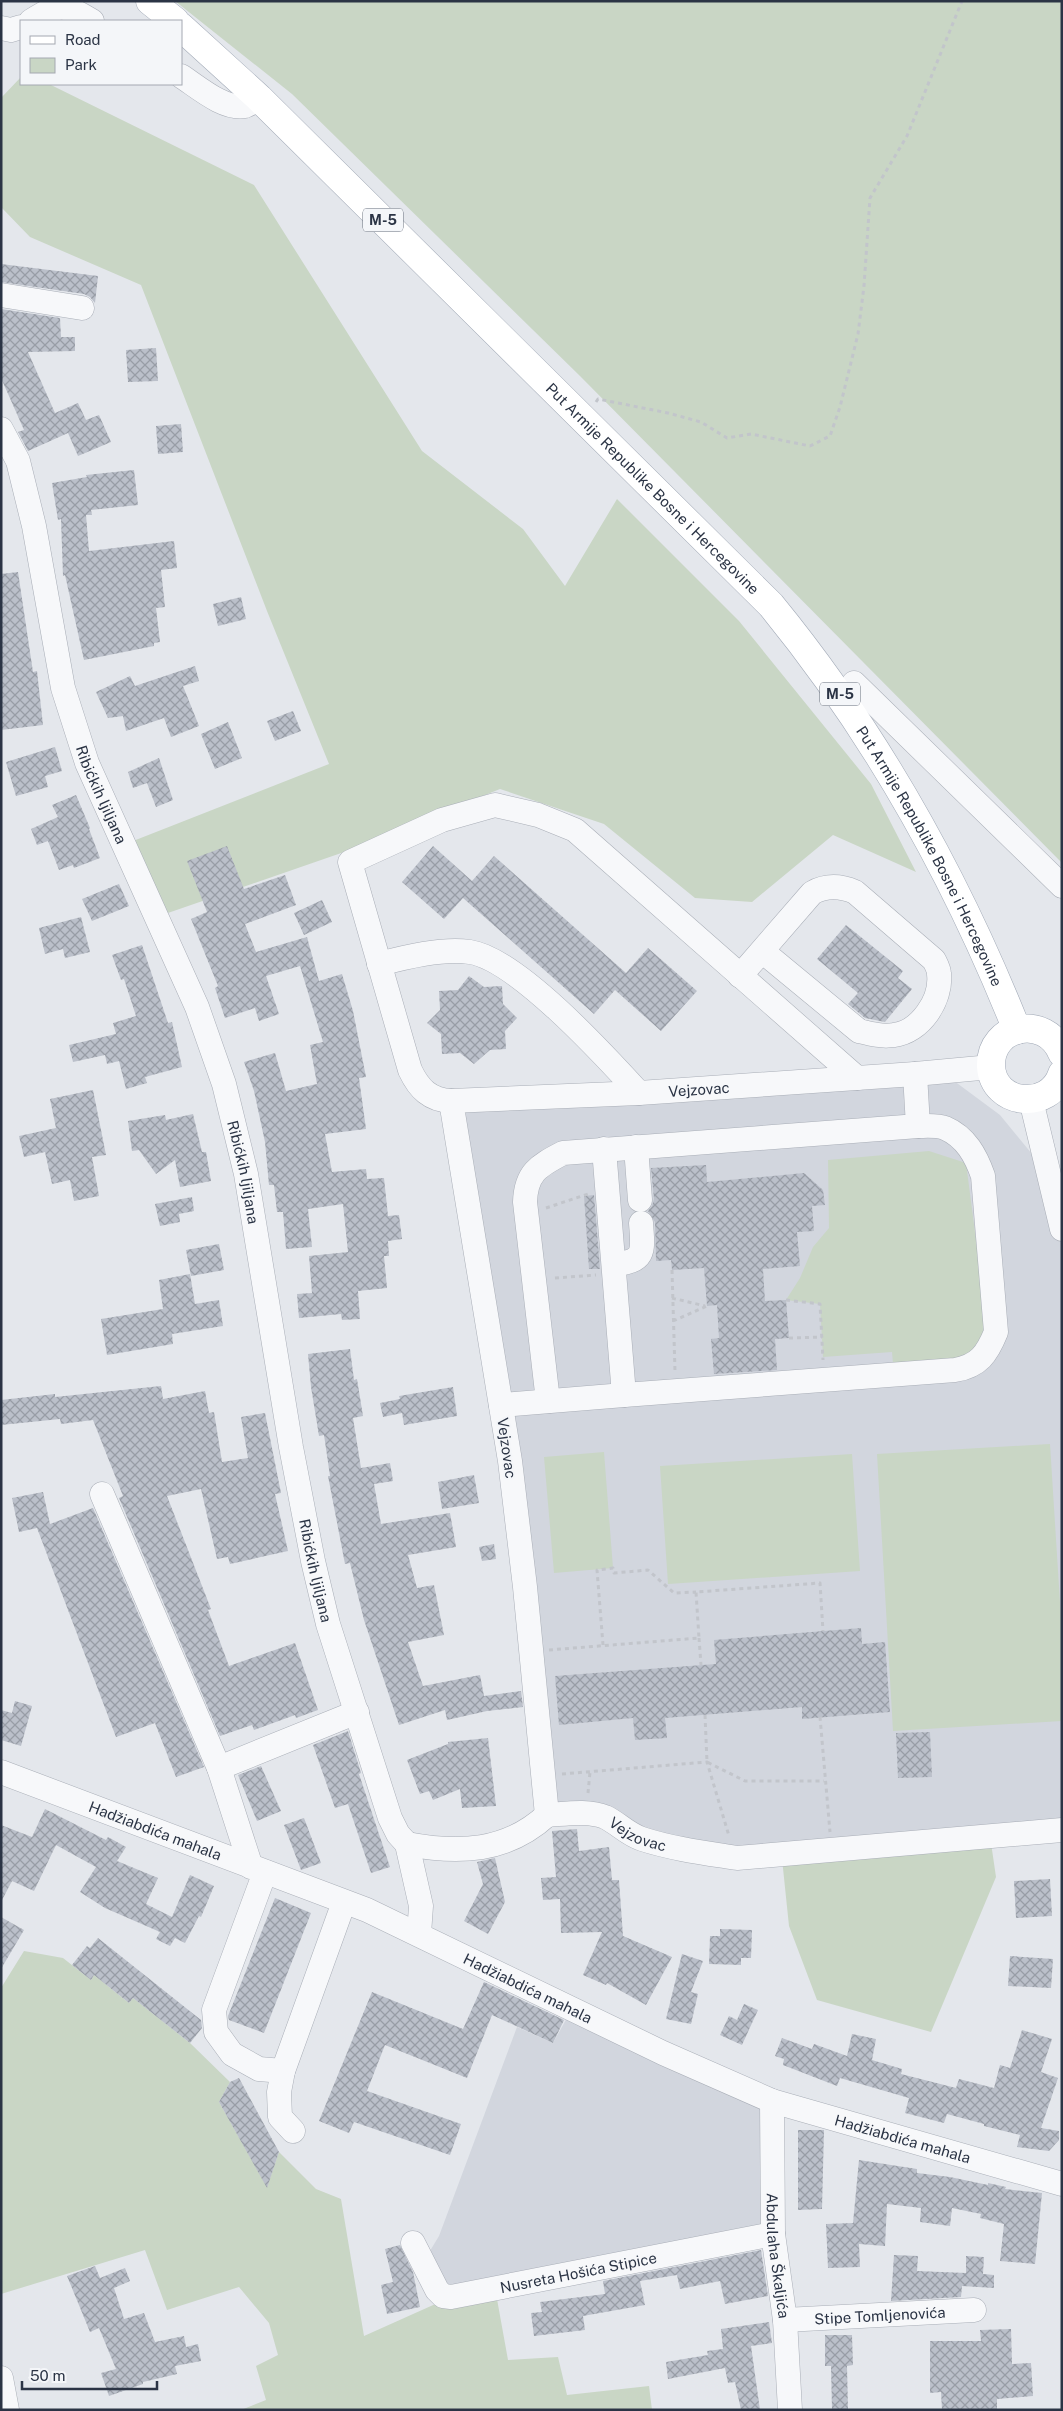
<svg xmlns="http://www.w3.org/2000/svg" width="1063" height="2411" font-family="'Public Sans',sans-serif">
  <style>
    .built { fill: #d2d6de }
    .green { fill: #c9d6c5 }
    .building { fill: url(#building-cross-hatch) }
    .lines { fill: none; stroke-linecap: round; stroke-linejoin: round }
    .minor-casing { stroke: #a9aeb7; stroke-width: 25 }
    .major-casing { stroke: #a3abb8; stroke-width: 29 }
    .path { stroke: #c2c5cb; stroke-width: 3; stroke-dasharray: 4 4; stroke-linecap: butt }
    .minor { stroke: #f7f8fa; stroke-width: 24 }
    .major { stroke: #fff; stroke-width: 28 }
    .labels { text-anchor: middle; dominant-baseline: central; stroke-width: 4; stroke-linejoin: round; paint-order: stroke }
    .shield { fill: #f4f6f9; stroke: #676e7b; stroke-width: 1 }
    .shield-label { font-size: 14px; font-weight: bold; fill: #2b3445 }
    .street-label { font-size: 15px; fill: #2b3445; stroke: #f4f6f9 }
  </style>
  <defs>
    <pattern id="building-cross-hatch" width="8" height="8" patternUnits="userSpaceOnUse" patternTransform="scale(1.25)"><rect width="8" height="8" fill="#bbc0ca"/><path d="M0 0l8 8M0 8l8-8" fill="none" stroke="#989da6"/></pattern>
  </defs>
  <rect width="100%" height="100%" fill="#e4e7ec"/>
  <path class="built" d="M 942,1072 L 1000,1115 L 1050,1176 L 1062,1229 L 1062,1830 L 785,1855 L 621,1829 L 547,1815 L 451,1101 Z
    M 572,2009 L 772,2101 L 773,2234 L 451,2297 L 422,2264 L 439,2236 L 517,2027 L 553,2043 Z"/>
  <path class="green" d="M 175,1 L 1062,1 L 1062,863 L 580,376 L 292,94 Z
    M 21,77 L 21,84 L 49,84 L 254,185 L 422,451 L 523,529 L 565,586 L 617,499 L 739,621 L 871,784 L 916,872 L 833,835 L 752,902 L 695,898 L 604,824 L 500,789 L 347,851 L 165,914 L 128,843 L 329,764 L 267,611 L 141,285 L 30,237 L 1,207 L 1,98 Z
    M 929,1151 L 966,1163 L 990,1347 L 982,1360 L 894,1375 L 892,1352 L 823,1357 L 820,1304 L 786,1300 L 800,1278 L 813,1247 L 829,1228 L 828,1160 Z
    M 1050,1444 L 1062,1634 L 1062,1721 L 893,1731 L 877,1454 Z
    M 604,1452 L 613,1568 L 554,1573 L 544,1457 Z
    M 852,1454 L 860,1571 L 668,1584 L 660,1466 Z
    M 990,1836 L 996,1877 L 931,2032 L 817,2000 L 789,1926 L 781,1849 Z
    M 24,1951 L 63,1958 L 91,1980 L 94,1975 L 129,2003 L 133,1998 L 190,2043 L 230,2082 L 219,2102 L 267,2187 L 279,2152 L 316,2189 L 341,2199 L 364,2336 L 451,2297 L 495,2288 L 508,2360 L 558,2357 L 567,2395 L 649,2386 L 652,2410 L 241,2410 L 266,2400 L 256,2366 L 278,2355 L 269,2323 L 239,2287 L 167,2310 L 145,2250 L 1,2294 L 1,1988 Z"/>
  <path class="building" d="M 1,264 L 98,276 L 95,303 L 90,297 L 84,294 L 1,282 Z
    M 1,309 L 60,318 L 61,337 L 75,337 L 75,351 L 28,352 L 55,413 L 78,403 L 86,420 L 99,415 L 111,442 L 78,456 L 68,433 L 28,451 L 18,432 L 24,430 L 1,378 Z
    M 156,348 L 158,381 L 128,382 L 126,350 Z
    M 181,424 L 183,452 L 158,454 L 156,426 Z
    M 134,470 L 138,505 L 91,510 L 92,515 L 86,515 L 89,551 L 174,541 L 177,568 L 161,570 L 165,607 L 156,608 L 160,642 L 154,643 L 154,646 L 84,660 L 65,575 L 63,576 L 61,519 L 58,520 L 52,483 L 87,477 L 86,475 Z
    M 18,572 L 33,672 L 37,671 L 43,725 L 1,730 L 1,574 Z
    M 241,597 L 246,619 L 218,626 L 213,604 Z
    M 195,666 L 199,681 L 183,686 L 199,726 L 171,737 L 164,718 L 126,731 L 123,716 L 108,718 L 96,692 L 130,676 L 135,686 Z
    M 293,711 L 301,731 L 275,741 L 267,721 Z
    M 228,722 L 242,758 L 215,769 L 201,734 Z
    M 55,747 L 62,771 L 45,776 L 48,787 L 16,796 L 6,762 Z
    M 159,758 L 173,800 L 156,807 L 147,783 L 133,788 L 128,772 Z
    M 76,795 L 90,828 L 89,829 L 100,858 L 74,868 L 73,865 L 59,870 L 48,841 L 37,845 L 31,829 L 58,817 L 52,805 Z
    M 227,846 L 244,889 L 285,875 L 296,905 L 245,924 L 256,952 L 307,937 L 319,981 L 342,974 L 353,1011 L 366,1077 L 359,1078 L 366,1129 L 325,1134 L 332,1172 L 366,1169 L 367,1179 L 384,1178 L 388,1216 L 399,1215 L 402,1239 L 388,1241 L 389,1256 L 384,1256 L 387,1288 L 358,1291 L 360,1319 L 342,1320 L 341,1314 L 299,1318 L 297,1294 L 312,1293 L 309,1256 L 348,1252 L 343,1204 L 308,1209 L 312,1247 L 286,1249 L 283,1212 L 277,1212 L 274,1185 L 269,1185 L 265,1142 L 254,1091 L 244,1062 L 275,1053 L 286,1091 L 317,1084 L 310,1045 L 323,1042 L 300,966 L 266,976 L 279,1014 L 259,1021 L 255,1008 L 225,1018 L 215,988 L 218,986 L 191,919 L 207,912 L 187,861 Z
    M 433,846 L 472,881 L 494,856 L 626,973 L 648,948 L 697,991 L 661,1031 L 615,990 L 594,1014 L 463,898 L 444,919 L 402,882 Z
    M 119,884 L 129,906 L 92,921 L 82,899 Z
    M 322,900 L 332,922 L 304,935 L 294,913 Z
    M 81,917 L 90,952 L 65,958 L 63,949 L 45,954 L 39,928 Z
    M 846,925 L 903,971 L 898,978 L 912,989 L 885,1022 L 865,1018 L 848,1004 L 858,993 L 817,959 Z
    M 142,945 L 168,1023 L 172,1022 L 182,1067 L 145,1077 L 147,1083 L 126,1089 L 119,1061 L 107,1064 L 105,1055 L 73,1062 L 69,1045 L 116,1034 L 113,1023 L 136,1016 L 124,979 L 121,980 L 112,955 Z
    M 469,976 L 484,987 L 502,986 L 503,1004 L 517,1018 L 505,1031 L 506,1049 L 490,1050 L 474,1064 L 460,1053 L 442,1054 L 441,1034 L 427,1023 L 440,1010 L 439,991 L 458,990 Z
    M 93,1090 L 106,1155 L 92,1157 L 99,1196 L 74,1201 L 70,1180 L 52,1184 L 45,1152 L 24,1157 L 19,1136 L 56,1128 L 50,1099 Z
    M 193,1114 L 202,1152 L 206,1152 L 211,1181 L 180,1187 L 175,1160 L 156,1174 L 139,1150 L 132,1151 L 128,1121 L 165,1115 L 166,1120 Z
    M 706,1165 L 707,1182 L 804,1173 L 823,1190 L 825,1205 L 812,1206 L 814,1231 L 797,1232 L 800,1266 L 763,1269 L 765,1301 L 786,1300 L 789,1338 L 775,1339 L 777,1370 L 714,1374 L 711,1339 L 719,1338 L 717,1305 L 707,1306 L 704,1268 L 672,1270 L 671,1260 L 656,1261 L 655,1222 L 648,1211 L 652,1206 L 654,1199 L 651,1168 Z
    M 594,1195 L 600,1269 L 589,1269 L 584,1196 Z
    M 192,1197 L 194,1211 L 179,1214 L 180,1222 L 160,1226 L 155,1204 Z
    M 219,1244 L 224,1270 L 191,1276 L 186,1250 Z
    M 190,1274 L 195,1304 L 219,1300 L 223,1326 L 172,1334 L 173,1344 L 107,1355 L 101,1319 L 163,1309 L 159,1280 Z
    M 350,1349 L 354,1380 L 357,1379 L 363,1416 L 353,1418 L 361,1468 L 390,1463 L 393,1481 L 374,1484 L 381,1524 L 450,1513 L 456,1547 L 408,1555 L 417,1588 L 434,1585 L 444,1635 L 408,1642 L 423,1686 L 480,1675 L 484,1696 L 521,1691 L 523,1707 L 487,1711 L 447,1720 L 445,1710 L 399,1725 L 364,1620 L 350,1563 L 345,1564 L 328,1476 L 330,1476 L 324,1435 L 319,1436 L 311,1387 L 308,1354 Z
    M 161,1386 L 163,1399 L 205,1391 L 209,1413 L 214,1412 L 222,1462 L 248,1458 L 241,1417 L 265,1413 L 281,1493 L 275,1494 L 288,1551 L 230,1564 L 228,1557 L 217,1559 L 201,1489 L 167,1496 L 211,1609 L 208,1610 L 229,1666 L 295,1643 L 318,1710 L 296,1718 L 295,1715 L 254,1730 L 252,1725 L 220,1736 L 119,1498 L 123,1496 L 93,1420 L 61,1424 L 60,1419 L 1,1425 L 1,1400 L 55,1394 L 55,1397 Z
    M 453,1387 L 457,1416 L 404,1425 L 402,1413 L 383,1417 L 380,1403 L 400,1399 L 399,1396 Z
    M 474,1475 L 479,1503 L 442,1509 L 438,1482 Z
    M 43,1492 L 50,1524 L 93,1508 L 204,1767 L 176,1777 L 155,1723 L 116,1737 L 37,1528 L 19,1532 L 12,1498 Z
    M 494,1544 L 496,1559 L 482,1561 L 479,1547 Z
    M 861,1628 L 862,1644 L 885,1642 L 890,1712 L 802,1719 L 802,1707 L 665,1718 L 667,1738 L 635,1740 L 633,1718 L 559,1725 L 555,1676 L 716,1664 L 714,1640 Z
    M 15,1701 L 32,1706 L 21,1746 L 1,1740 L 1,1710 L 12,1713 Z
    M 348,1731 L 361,1773 L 359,1774 L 390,1867 L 371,1873 L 348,1804 L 335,1808 L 313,1745 Z
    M 930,1732 L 932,1777 L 898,1778 L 896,1733 Z
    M 488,1738 L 496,1806 L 462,1808 L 460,1789 L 433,1800 L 429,1791 L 420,1794 L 407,1760 L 448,1744 L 448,1742 Z
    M 261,1766 L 281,1811 L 257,1821 L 238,1775 Z
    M 45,1809 L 106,1840 L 108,1837 L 126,1847 L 117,1861 L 158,1878 L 146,1904 L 172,1917 L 190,1875 L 214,1886 L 201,1917 L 199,1916 L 185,1943 L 175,1938 L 170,1946 L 156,1939 L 160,1932 L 105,1908 L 80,1892 L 96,1867 L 56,1845 L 34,1891 L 12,1881 L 1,1902 L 1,1825 L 32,1837 Z
    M 304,1818 L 321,1863 L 301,1870 L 284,1825 Z
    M 577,1829 L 579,1851 L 609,1847 L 612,1880 L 619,1880 L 623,1936 L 672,1957 L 646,2005 L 607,1983 L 606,1985 L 583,1975 L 602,1932 L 561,1933 L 560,1899 L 543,1900 L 541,1878 L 556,1877 L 552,1831 Z
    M 495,1858 L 505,1902 L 488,1934 L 464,1921 L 483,1884 L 477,1862 Z
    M 1050,1879 L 1052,1916 L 1016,1918 L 1014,1881 Z
    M 275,1898 L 311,1913 L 264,2033 L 229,2020 L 228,2016 Z
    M 1,1917 L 24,1930 L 1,1969 Z
    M 720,1929 L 752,1930 L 751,1958 L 741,1958 L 741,1965 L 709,1964 L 710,1936 L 720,1936 Z
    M 98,1938 L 201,2020 L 202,2028 L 190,2043 L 133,1998 L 129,2003 L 94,1975 L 91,1980 L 72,1965 L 87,1946 L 90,1948 Z
    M 682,1954 L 703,1961 L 691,1992 L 698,1994 L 691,2024 L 666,2019 Z
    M 1010,1956 L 1053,1959 L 1051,1988 L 1008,1986 Z
    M 484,1982 L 564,2020 L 553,2043 L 492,2015 L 467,2078 L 385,2045 L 367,2091 L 461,2124 L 450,2155 L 354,2122 L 349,2133 L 319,2121 L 372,1992 L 463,2029 Z
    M 744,2004 L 758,2010 L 742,2045 L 720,2035 L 729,2016 L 737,2020 Z
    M 1022,2030 L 1052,2039 L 1041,2072 L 1058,2078 L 1041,2128 L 1059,2131 L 1059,2140 L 1049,2151 L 1017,2147 L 1020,2135 L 984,2126 L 984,2124 L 947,2114 L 944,2123 L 905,2113 L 909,2098 L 840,2078 L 837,2086 L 783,2065 L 784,2059 L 775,2056 L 782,2038 L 812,2049 L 814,2044 L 847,2056 L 852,2034 L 876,2039 L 872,2060 L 902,2069 L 901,2074 L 956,2088 L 959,2079 L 994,2088 L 1000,2065 L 1010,2068 Z
    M 239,2078 L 279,2152 L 267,2188 L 219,2102 L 230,2082 Z
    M 798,2130 L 824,2130 L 822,2209 L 798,2210 Z
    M 859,2160 L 917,2169 L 917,2173 L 950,2177 L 988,2185 L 988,2183 L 1006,2187 L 1005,2189 L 1042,2193 L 1035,2264 L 1000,2261 L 1004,2224 L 980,2218 L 981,2214 L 952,2208 L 950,2226 L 920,2222 L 921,2208 L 887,2204 L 885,2246 L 859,2244 L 860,2267 L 828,2268 L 826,2224 L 853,2223 Z
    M 400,2245 L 413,2272 L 420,2307 L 387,2314 L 381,2285 L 393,2282 L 385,2249 Z
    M 761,2250 L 768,2296 L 725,2304 L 720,2281 L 680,2289 L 677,2275 L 640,2281 L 645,2305 L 583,2316 L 585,2330 L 534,2336 L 531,2313 L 542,2312 L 540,2302 L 605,2294 L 603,2281 Z
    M 894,2255 L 918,2256 L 917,2271 L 966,2273 L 966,2256 L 984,2257 L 983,2274 L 994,2275 L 994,2288 L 962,2286 L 961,2297 L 891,2301 Z
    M 95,2266 L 100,2278 L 125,2268 L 130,2281 L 114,2288 L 124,2319 L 144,2313 L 155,2342 L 184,2336 L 186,2347 L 198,2344 L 201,2361 L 175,2366 L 177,2374 L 143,2382 L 143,2384 L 109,2396 L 101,2373 L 116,2369 L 99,2328 L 90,2332 L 67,2276 Z
    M 769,2322 L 772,2343 L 751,2346 L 760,2410 L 741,2410 L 735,2382 L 728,2383 L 725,2368 L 668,2379 L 666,2362 L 708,2355 L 707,2351 L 723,2349 L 721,2329 Z
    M 1011,2329 L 1012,2364 L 1031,2363 L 1033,2396 L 997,2399 L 997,2410 L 942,2410 L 941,2392 L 930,2393 L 930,2341 L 981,2341 L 980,2330 Z
    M 825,2335 L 852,2335 L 853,2365 L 847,2366 L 848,2410 L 832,2410 L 831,2366 L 825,2366 Z"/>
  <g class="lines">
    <g class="minor-casing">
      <g id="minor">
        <path d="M 31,21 C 60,3 64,4 92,21"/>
        <path d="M 1,28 L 11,30 L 21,27"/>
        <path d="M 181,76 C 198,87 224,110 245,106 C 250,104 255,101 259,98"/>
        <path d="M 1,295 L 82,308"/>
        <path id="s1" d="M 1,429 L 18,461 L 34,526 L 63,688 L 87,763 L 197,1007 L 224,1084 L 246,1174 L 291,1447 L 313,1561 L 328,1624 L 390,1818 L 398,1834 L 407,1844 L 421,1906 L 419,1934"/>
        <path d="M 854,683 L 1062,886"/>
        <path d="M 379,964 C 406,957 442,948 470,952 C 517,959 606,1057 639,1093"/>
        <path d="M 740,976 L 812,893 C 826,885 841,886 855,892 L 934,960 C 936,964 939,969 939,974 C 942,1000 920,1032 894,1035 C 882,1037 871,1034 859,1031 L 762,951"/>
        <path d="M 1031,1100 L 1062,1229"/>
        <path d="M 451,1101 C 430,1100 419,1089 410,1070 L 350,862 L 442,820 L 495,805 L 538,815 L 575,830 L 857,1078"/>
        <path d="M 636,1147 L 640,1200"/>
        <path d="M 615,1264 C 646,1262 643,1250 641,1223"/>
        <path d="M 624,1395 L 955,1370 C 979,1366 987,1354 996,1332 L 983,1176 C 976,1156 966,1137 945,1128 C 938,1125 926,1126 918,1126"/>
        <path d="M 548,1401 L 525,1202 C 526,1173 538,1166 563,1153 L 918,1126 L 915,1074"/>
        <path d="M 501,1405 L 624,1395 L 604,1149"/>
        <path d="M 102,1494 L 219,1768 L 251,1867"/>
        <path d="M 219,1768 L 357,1712"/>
        <path id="s2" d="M 1,1772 L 367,1910 L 663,2053 L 772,2101 L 1062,2184"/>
        <path id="s3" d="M 547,1815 L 525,1587 L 510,1461 L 451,1101 L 639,1093 L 915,1074 L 991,1067"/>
        <path id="s4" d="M 547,1815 C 565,1814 588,1810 605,1817 C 618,1823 627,1834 642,1839 C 673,1849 705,1853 737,1858 L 1062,1830"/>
        <path d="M 407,1844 C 459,1854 507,1852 547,1815"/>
        <path d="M 265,1872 L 214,2010 L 216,2032 L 232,2054 L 259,2069 L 283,2071"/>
        <path id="s5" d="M 772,2101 L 773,2234 L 785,2320 L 790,2410"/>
        <path d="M 293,2131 L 280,2117 L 279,2092 L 283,2071 L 344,1902"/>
        <path id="s6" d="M 413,2243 L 437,2290 L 443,2296 L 451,2297 L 773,2234"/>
        <path id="s7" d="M 785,2320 L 974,2310"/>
        <path d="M 1,2378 L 7,2410"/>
      </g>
    </g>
    <g class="major-casing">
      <g id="major">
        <path d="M 150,1 L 175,21"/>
        <path id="s8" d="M 181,27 L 259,98 L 771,605 C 875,732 956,877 1017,1030"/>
        <path d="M 1062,1053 C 1046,1014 990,1024 991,1066 C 993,1106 1050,1111 1062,1074"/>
      </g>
    </g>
    <path class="path" d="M 596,402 L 598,399 L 668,413 L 701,422 L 727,438 L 751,434 L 810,446 L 830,436 L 840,407 L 858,334 L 864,286 L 870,198 L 907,136 L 962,1
      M 546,1208 L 588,1194
      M 672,1270 L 675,1371
      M 555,1278 L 596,1275
      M 672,1298 L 705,1306
      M 786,1300 L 820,1304 L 823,1360
      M 673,1321 L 707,1306
      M 789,1338 L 822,1337
      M 699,1638 L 701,1665
      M 603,1645 L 597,1570 L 613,1568 L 614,1573 L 648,1570 L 674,1593 L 696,1592
      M 549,1650 L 699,1638 L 696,1592 L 820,1583 L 823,1631
      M 705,1715 L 707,1762 L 745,1781 L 824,1781
      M 820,1717 L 830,1832
      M 562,1774 L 707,1762 L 729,1836
      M 588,1793 L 590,1772"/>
    <use href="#minor" class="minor"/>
    <use href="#major" class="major"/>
  </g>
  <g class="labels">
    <g class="shield">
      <rect x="363" y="208.5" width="40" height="23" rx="4"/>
      <rect x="820" y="682.5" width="40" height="23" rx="4"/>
    </g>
    <g class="shield-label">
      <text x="383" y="220">M-5</text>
      <text x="840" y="694">M-5</text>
    </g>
    <g class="street-label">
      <text stroke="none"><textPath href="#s8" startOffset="660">Put Armije Republike Bosne i Hercegovine</textPath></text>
      <text stroke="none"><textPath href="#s1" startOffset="381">Ribićkih ljiljana</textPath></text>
      <text stroke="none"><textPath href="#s8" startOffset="1124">Put Armije Republike Bosne i Hercegovine</textPath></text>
      <text stroke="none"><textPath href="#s3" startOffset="969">Vejzovac</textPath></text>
      <text stroke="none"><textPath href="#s1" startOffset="786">Ribićkih ljiljana</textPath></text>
      <text transform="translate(507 1448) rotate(82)">Vejzovac</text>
      <text stroke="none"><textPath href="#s1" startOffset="1191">Ribićkih ljiljana</textPath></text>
      <text stroke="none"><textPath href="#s2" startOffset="165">Hadžiabdića mahala</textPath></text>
      <text stroke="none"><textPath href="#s4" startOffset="96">Vejzovac</textPath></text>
      <text stroke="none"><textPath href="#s2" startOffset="570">Hadžiabdića mahala</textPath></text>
      <text stroke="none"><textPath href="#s2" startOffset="975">Hadžiabdića mahala</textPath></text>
      <text stroke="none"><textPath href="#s5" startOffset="155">Abdulaha Škaljića</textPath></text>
      <text stroke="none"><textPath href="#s6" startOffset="199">Nusreta Hošića Stipice</textPath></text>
      <text stroke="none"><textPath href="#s7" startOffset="95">Stipe Tomljenovića</textPath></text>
    </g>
  </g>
  <rect width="1063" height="2411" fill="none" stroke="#2b3445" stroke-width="5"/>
  <rect x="20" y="20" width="162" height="65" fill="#f4f6f9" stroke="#a4a8b1"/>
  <rect x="30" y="36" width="25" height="8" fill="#ffffff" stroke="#a4a8b1"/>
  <text x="65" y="45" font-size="15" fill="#2b3445">Road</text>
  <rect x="30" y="58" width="25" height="15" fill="#c9d6c5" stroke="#a4a8b1"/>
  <text x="65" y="70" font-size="15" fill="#2b3445">Park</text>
  <path d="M22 2381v8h135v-8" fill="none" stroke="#2b3445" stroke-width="2.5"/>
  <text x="30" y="2381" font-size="15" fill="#2b3445" stroke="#f4f6f9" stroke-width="4" paint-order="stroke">50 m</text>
</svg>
